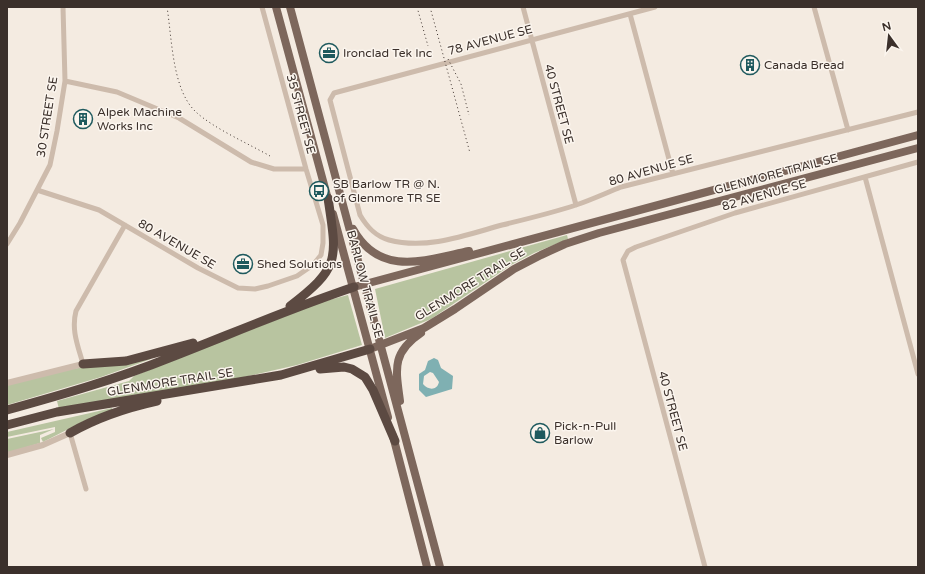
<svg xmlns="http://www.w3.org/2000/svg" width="925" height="574" font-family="'Varela Round',sans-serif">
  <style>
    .green { fill: #b8c4a0 }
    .water { fill: #7fb0b2; fill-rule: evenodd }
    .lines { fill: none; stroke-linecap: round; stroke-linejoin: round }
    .minor { stroke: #cdbbac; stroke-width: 5 }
    .tertiary { stroke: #cdbbac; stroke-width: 6 }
    .primary { stroke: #7d675c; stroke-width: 8 }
    .motorway { stroke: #5c4a42; stroke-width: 9 }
    .rail { stroke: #3b302b; stroke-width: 1; stroke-dasharray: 1 3; stroke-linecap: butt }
    .labels { text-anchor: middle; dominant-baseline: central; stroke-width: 3; stroke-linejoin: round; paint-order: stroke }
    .street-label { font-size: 12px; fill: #3b302b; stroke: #fbf5ee }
    .poi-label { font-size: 12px; fill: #3b302b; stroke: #fbf5ee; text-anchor: start }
  </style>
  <rect width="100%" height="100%" fill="#f4ebe1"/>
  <path class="green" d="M 567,235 L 568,239 L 534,253 L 511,265 L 431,319 L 385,338 L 375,289 Z
    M 348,295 L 362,345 L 297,365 L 231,380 L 59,409 L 57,401 L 129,381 L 134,376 L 318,303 Z
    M 151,358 L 151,359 L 101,377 L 7,405 L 7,385 L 71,369 Z
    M 112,408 L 112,410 L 84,421 L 43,442 L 41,438 L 55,432 L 55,427 L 7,437 L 7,432 Z
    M 54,429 L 40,435 L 40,443 L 7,453 L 7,439 Z"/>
  <path class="water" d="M 434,358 L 438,360 L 441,368 L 453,376 L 452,389 L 426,397 L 419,390 L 419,374 L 425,370 L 428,361 ZM 430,372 L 433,373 L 439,382 C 437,391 428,390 423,384 L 424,376 Z"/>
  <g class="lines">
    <path class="minor" d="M 523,7 L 576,205
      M 655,7 L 334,93 L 330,100 L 360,215 C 367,227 375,236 389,240 C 427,250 466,235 502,225 C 527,219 552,213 576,205 C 591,200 606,193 621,187 L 918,112
      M 814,7 L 848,130
      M 630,14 L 673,174
      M 65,81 L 117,92 L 179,118 L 251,162 L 274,169 L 306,169
      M 865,177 L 918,374
      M 37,190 L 99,210 L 198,268 L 238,288 L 255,289 L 268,286 L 297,276 L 313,265 L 321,255 L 323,243 L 323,225 L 306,169 L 262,7
      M 7,244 L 20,223 L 50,165 L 57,131 L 65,81 L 63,7
      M 83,364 C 78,346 71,330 76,311 L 125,225
      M 70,433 L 86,489
      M 705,567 L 623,260 L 628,251 L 636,247 L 735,213 L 918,162"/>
    <path class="tertiary" d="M 7,383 L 83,364
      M 7,455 L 43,445 L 70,433"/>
    <path class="primary" d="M 276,7 L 329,203
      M 290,7 L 440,567
      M 333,214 L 388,417
      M 353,229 C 380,278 426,260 469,251
      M 354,287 L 918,135
      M 370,349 L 424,328 L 455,309 L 514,269 L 541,255 L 565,244 L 599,233 L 918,148
      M 400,401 C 396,370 391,353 421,333
      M 393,436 L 427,567"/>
    <path class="motorway" d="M 290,306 C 341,267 337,259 328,198
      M 83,364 L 126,361 L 193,343
      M 320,369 L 344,367 L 352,369 L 365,377 L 373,390 L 395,441
      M 7,410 C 61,395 117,379 169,358 C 231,334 291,308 354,287
      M 7,425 L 57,412 L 281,375 L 370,349
      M 70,433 C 98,417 125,408 157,401"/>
    <path class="rail" d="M 167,7 C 172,38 172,90 196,112 C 213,128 249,144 270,156
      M 417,7 L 428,46
      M 430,7 L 470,153
      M 448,59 L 461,84 L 469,115"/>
  </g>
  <defs>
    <g id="office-ring" transform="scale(1)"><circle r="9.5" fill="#fbf5ee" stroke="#1f5a5e" stroke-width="1.5"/><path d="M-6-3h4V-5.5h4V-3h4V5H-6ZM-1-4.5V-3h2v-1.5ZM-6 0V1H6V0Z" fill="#1f5a5e"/></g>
    <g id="building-ring" transform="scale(1)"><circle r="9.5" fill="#fbf5ee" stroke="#1f5a5e" stroke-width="1.5"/><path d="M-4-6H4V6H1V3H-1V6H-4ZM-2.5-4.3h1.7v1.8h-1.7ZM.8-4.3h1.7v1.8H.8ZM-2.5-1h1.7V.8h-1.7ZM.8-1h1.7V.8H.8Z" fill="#1f5a5e"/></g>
    <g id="bus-ring" transform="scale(1)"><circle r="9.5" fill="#fbf5ee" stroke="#1f5a5e" stroke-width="1.5"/><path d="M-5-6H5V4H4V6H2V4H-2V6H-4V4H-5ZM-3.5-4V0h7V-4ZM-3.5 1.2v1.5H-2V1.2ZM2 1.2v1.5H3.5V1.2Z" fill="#1f5a5e"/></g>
    <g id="shop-ring" transform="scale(1)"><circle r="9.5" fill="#fbf5ee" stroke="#1f5a5e" stroke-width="1.5"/><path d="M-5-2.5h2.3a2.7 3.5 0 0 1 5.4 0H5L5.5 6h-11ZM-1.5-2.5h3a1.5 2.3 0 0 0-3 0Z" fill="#1f5a5e"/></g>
  </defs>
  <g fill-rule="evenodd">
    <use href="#office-ring" x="329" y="53"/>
    <use href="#building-ring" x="750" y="65"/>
    <use href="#building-ring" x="83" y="119"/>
    <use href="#bus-ring" x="319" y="191"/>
    <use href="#office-ring" x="243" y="264"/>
    <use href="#shop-ring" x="540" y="433"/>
  </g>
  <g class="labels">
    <g class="street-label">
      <text transform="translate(490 40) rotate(-15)">78 AVENUE SE</text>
      <text transform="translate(559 104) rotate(75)">40 STREET SE</text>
      <text transform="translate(301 114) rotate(75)">35 STREET SE</text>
      <text transform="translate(47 117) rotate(-81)">30 STREET SE</text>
      <text transform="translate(651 170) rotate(-16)">80 AVENUE SE</text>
      <text transform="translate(776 174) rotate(-15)">GLENMORE TRAIL SE</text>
      <text transform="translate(764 195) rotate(-16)">82 AVENUE SE</text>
      <text transform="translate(177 244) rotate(30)">80 AVENUE SE</text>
      <text transform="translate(365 284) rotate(75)">BARLOW TRAIL SE</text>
      <text transform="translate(470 284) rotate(-32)">GLENMORE TRAIL SE</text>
      <text transform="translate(170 382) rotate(-9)">GLENMORE TRAIL SE</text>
      <text transform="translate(673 411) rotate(75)">40 STREET SE</text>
    </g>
    <g class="poi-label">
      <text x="343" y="53">Ironclad Tek Inc</text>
      <text x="764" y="65">Canada Bread</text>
      <text x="97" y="112">Alpek Machine<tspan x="97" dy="14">Works Inc</tspan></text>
      <text x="333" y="184">SB Barlow TR @ N.<tspan x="333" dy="14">of Glenmore TR SE</tspan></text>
      <text x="257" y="264">Shed Solutions</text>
      <text x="554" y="426">Pick-n-Pull<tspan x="554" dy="14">Barlow</tspan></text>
    </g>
  </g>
  <rect width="925" height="574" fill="none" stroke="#3b302b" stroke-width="16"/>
  <g transform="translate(889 36) rotate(345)" stroke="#fbf5ee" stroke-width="3" paint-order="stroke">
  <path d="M0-3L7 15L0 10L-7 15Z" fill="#3b302b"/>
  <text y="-6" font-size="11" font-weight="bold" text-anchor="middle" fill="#3b302b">N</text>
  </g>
</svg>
